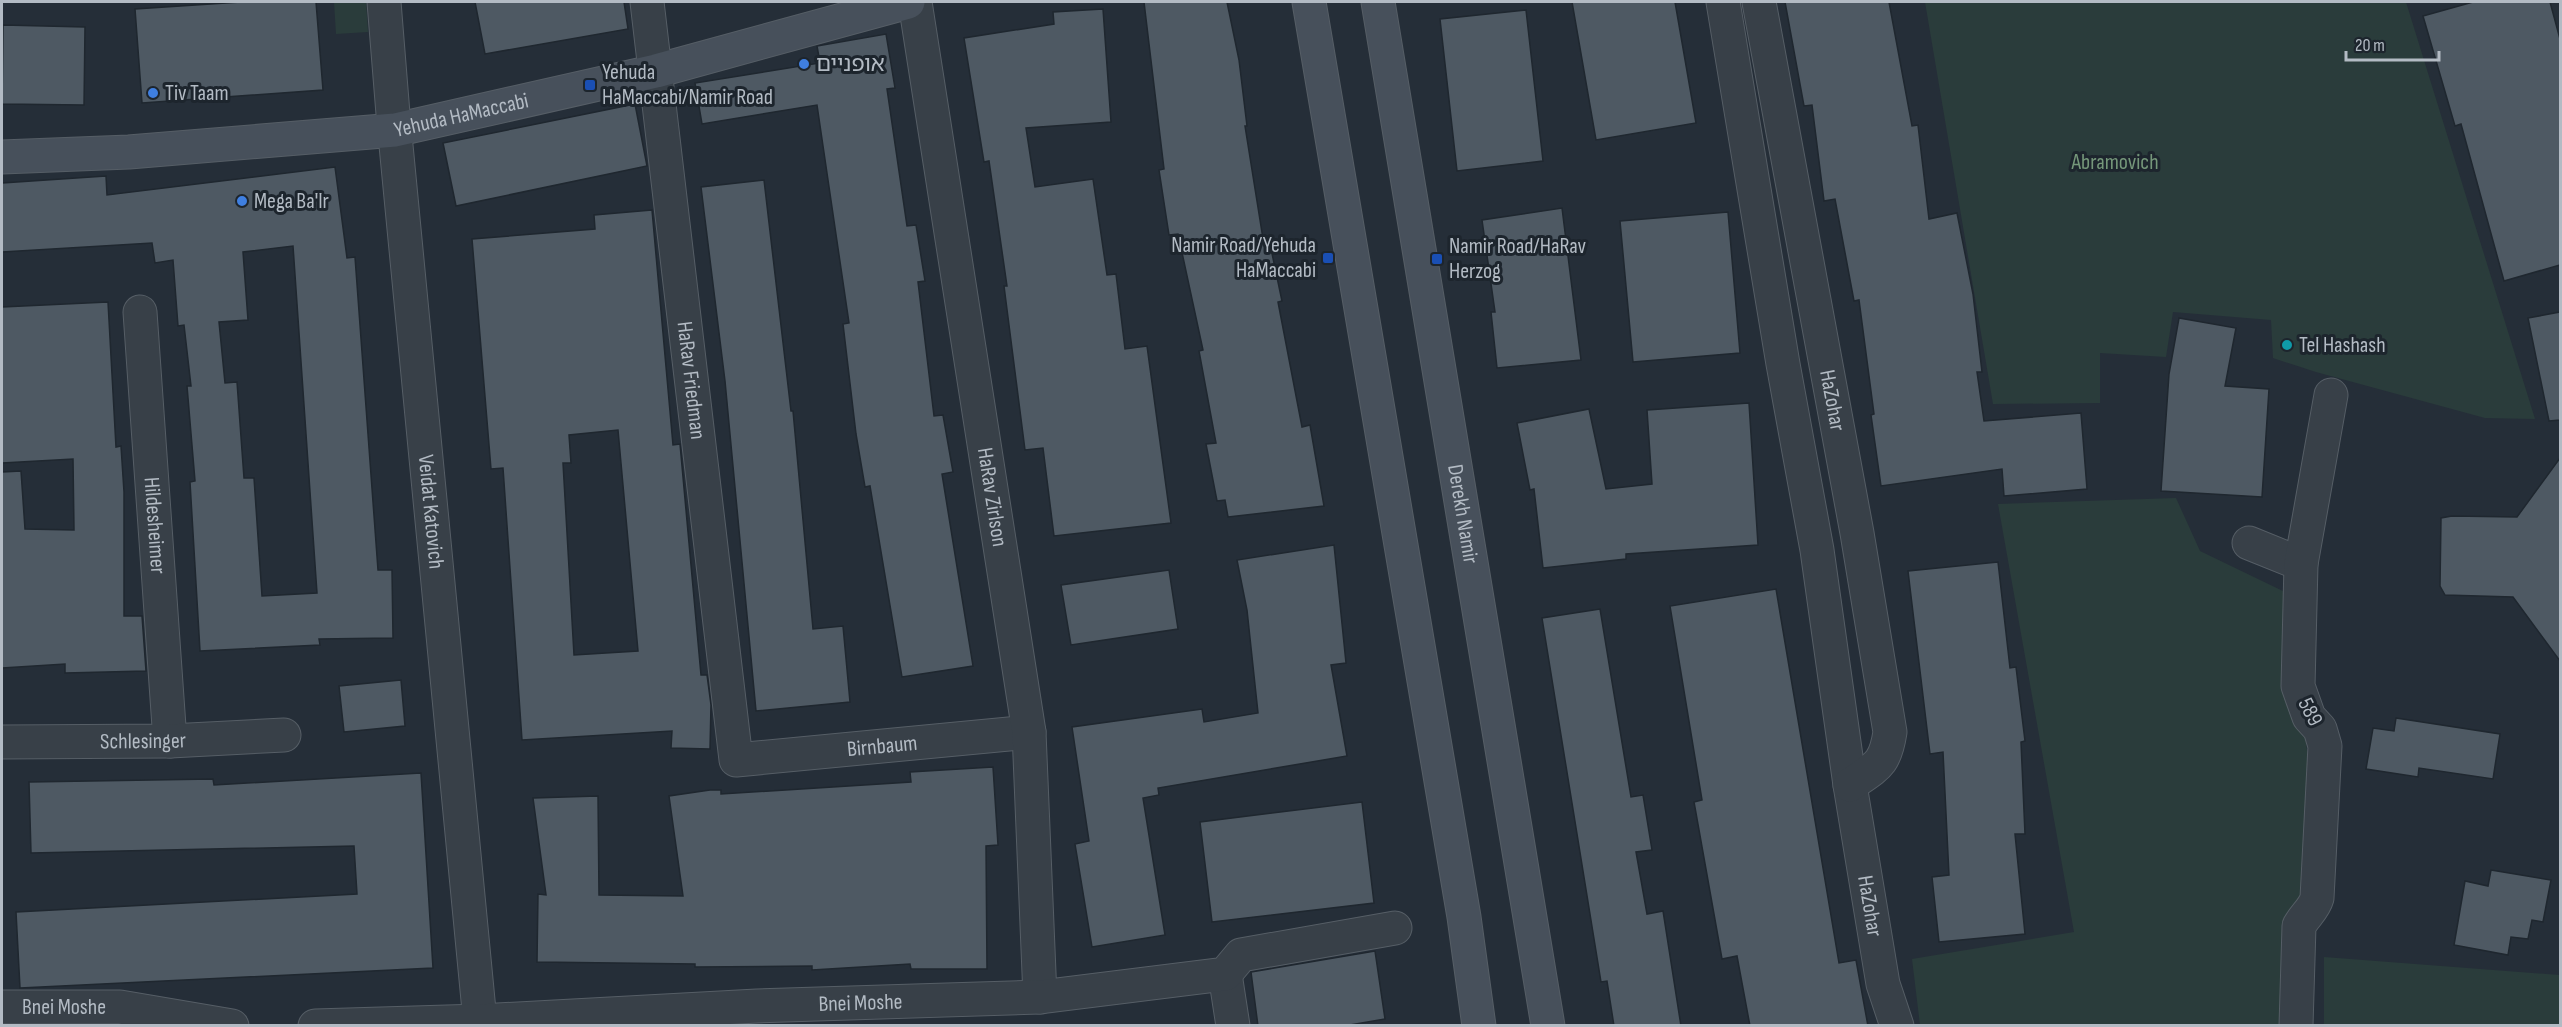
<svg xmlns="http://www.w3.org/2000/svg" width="2562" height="1027" font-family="'Sofia Sans Condensed','Noto Sans Hebrew',sans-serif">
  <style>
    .green { fill: #2a3c3b }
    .building { fill: #4e5963; stroke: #1f272f; stroke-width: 1.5; fill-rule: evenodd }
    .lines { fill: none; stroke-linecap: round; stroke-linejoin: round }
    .street-casing { stroke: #565e66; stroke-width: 35 }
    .secondary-casing { stroke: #565e66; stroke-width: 35 }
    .street { stroke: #384048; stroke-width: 33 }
    .secondary { stroke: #47505b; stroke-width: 33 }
    .shop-dot { fill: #3f7fe0; stroke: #1d252d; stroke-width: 2 }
    .transit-dot { fill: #1a4fb4; stroke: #1d252d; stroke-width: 2 }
    .culture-dot { fill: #0f9aa8; stroke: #1d252d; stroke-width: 2 }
    .labels { text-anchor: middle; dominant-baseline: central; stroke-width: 6; stroke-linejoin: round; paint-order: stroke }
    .poi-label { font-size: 22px; fill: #b3bbc4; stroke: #1d252d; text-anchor: start }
    .street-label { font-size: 22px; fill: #b3bbc4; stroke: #1d252d }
    .park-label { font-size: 22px; fill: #75977a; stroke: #1d252d }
  </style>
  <rect width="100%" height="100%" fill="#252e38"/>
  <path class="green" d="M 334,2 L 366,2 L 368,32 L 336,34 Z
    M 1925,2 L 2406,2 L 2535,419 L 2485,418 L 2316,372 L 2273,358 L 2271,320 L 2173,312 L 2166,357 L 2100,353 L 2100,403 L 1993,404 Z
    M 2176,498 L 2200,551 L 2287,593 L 2311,782 L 2303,888 L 2291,916 L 2281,1025 L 1920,1025 L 1912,959 L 2074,932 L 1998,504 Z
    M 2324,957 L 2560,975 L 2560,1025 L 2324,1025 Z"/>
  <path class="building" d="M 241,2 L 316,2 L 323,90 L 142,103 L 135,9 Z
    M 475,2 L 624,2 L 628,29 L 485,54 Z
    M 1144,2 L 1227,2 L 1239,60 L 1247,126 L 1245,126 L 1264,245 L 1270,244 L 1282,301 L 1278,302 L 1302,427 L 1310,425 L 1324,506 L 1228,517 L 1225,500 L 1217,501 L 1206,444 L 1216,443 L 1199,351 L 1203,350 L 1178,234 L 1169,235 L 1159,170 L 1164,169 Z
    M 1572,2 L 1675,2 L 1696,123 L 1596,140 Z
    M 1785,2 L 1889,2 L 1912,126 L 1918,125 L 1929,219 L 1957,213 L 1973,294 L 1982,372 L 1977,372 L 1984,421 L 2081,413 L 2087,489 L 2004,496 L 2002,469 L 1881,486 L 1871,415 L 1874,414 L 1859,300 L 1854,301 L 1835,199 L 1824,201 L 1812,105 L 1804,106 Z
    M 2473,2 L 2550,2 L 2560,39 L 2560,265 L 2504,281 L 2461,124 L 2455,126 L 2423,16 Z
    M 1103,9 L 1111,122 L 1026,128 L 1035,187 L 1093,179 L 1107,275 L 1116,274 L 1125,349 L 1147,346 L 1171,523 L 1054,536 L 1043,448 L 1025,450 L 1004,286 L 1007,286 L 989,161 L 984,162 L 964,38 L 1054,24 L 1053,12 Z
    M 1526,10 L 1543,161 L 1457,171 L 1440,19 Z
    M 3,25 L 85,27 L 84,105 L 2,104 Z
    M 886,34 L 895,88 L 887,89 L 907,226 L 916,225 L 925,281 L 918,282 L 934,416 L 943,415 L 953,472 L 942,474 L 973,666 L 902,677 L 870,486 L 865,487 L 856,434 L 843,324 L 849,323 L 817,105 L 702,124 L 695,83 L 820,63 L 817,46 Z
    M 635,104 L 647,166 L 456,206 L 443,143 Z
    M 335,167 L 347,258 L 355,257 L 378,570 L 392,570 L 393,638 L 319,639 L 320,645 L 200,651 L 190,482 L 195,481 L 187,386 L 191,386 L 184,325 L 178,326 L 173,260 L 155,263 L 152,243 L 2,252 L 2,183 L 106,176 L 107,195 ZM 293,246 L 317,593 L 262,596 L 254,478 L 244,478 L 237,382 L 225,383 L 219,322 L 248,320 L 243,252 Z
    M 764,180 L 791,411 L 793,411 L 813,629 L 843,626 L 850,702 L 756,711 L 725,381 L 701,187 Z
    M 1562,208 L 1581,360 L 1497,368 L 1491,312 L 1495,312 L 1482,220 Z
    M 652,210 L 673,445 L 680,444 L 701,675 L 707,675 L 711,705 L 710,749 L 671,748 L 672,731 L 522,740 L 503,468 L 491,469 L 472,239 L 595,229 L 594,215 ZM 618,430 L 638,651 L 574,655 L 563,463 L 571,463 L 569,435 Z
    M 1728,212 L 1740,353 L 1633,362 L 1620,221 Z
    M 108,302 L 116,447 L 121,446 L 124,492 L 124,616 L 142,616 L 146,671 L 65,673 L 65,664 L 2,668 L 2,472 L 21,471 L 25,529 L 74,530 L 73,459 L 2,463 L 2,307 Z
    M 2560,312 L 2560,420 L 2549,421 L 2528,318 Z
    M 2179,318 L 2236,328 L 2225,386 L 2269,389 L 2262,497 L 2161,491 L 2169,374 Z
    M 1749,403 L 1758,545 L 1626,554 L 1626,559 L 1543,568 L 1534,489 L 1530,490 L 1517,423 L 1589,409 L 1606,489 L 1652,484 L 1647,410 Z
    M 2560,458 L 2560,661 L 2513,597 L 2445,595 L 2440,586 L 2441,518 L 2452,516 L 2517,517 Z
    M 1334,545 L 1346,663 L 1331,665 L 1347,756 L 1158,788 L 1159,795 L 1143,798 L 1165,935 L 1092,947 L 1075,844 L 1089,841 L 1072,727 L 1202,709 L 1204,722 L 1258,713 L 1247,610 L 1237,560 Z
    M 1998,562 L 2010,668 L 2016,667 L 2025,741 L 2021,742 L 2025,834 L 2015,834 L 2025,934 L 1939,942 L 1932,877 L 1949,875 L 1943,752 L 1930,754 L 1908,571 Z
    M 1169,570 L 1178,629 L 1071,645 L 1061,585 Z
    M 1776,589 L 1839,963 L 1856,960 L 1868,1026 L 1750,1026 L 1737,956 L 1722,959 L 1694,802 L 1702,800 L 1670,606 Z
    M 1600,609 L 1631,797 L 1643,795 L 1652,850 L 1636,852 L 1647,914 L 1663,911 L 1681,1026 L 1614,1026 L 1607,981 L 1601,982 L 1542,618 Z
    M 401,680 L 405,726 L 344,732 L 339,686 Z
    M 2396,718 L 2500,734 L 2493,779 L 2419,768 L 2418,777 L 2366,769 L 2373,728 L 2394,731 Z
    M 993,767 L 998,845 L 986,846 L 987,969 L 911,969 L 910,964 L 812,970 L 812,966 L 695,967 L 695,964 L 537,962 L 538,894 L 546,895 L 533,798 L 598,796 L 599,895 L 683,896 L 669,796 L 710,790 L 721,790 L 721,794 L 911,782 L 910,772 Z
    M 421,773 L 433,968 L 20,988 L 16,912 L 357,894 L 354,846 L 31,853 L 29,782 L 213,779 L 214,785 Z
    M 1362,802 L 1374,903 L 1212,922 L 1200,822 Z
    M 2491,870 L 2551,880 L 2543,922 L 2532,920 L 2528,939 L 2511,937 L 2508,955 L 2454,945 L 2465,881 L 2488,886 Z
    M 1375,951 L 1385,1019 L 1344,1026 L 1258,1026 L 1251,972 Z"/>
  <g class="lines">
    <g class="street-casing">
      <g id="street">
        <path id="s1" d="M 384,2 L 393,114 L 480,1021"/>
        <path id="s2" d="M 647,2 L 736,760 L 1029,732"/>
        <path id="s3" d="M 915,2 L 1029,732 L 1040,997"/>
        <path id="s4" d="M 1723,2 L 1783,364 L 1817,550 L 1850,785 L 1883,984 L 1897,1026"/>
        <path id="s5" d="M 1759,2 L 1857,533 L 1890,732 C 1885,765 1877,766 1850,785"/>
        <path id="s6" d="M 140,312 L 170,741"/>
        <path d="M 2249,543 L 2301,564"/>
        <path id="s7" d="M 2,742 L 170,741 L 284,735"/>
        <path d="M 1225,974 L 1233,1026"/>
        <path id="s8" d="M 2,1007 L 120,1007 L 232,1026"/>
        <path id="s9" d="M 315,1026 L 480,1021 L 757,1006 L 1040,997 L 1225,974 L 1241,955 L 1395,928"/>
        <path d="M 2296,1026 L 2299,926 C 2305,915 2314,909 2317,898 L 2325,746 L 2320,729 L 2309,717 L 2298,686 L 2301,564 L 2331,395"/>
      </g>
    </g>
    <g class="secondary-casing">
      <g id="secondary">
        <path d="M 1309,2 L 1464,917 L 1479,1026"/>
        <path id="s10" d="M 1378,2 L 1548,1026"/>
        <path id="s11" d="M 2,157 L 129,152 L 395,130 L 656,71 L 908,2"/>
      </g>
    </g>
    <use href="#street" class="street"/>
    <use href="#secondary" class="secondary"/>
  </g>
  <g class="shop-dot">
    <circle cx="804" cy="64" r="6"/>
    <circle cx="153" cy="93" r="6"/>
    <circle cx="242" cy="201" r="6"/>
  </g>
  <g class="transit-dot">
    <rect x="584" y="79" width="12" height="12" rx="3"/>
    <rect x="1322" y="252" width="12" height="12" rx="3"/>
    <rect x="1431" y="253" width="12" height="12" rx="3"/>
  </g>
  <circle class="culture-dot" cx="2287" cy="345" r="6"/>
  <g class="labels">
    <g class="poi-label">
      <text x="816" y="64">אופניים</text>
      <text x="602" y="72">Yehuda<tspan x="602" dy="25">HaMaccabi/Namir Road</tspan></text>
      <text x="165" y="93">Tiv Taam</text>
      <text x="254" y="201">Mega Ba'Ir</text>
      <text x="1316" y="245" text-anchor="end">Namir Road/Yehuda<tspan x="1316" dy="25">HaMaccabi</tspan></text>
      <text x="1449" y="246">Namir Road/HaRav<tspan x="1449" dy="25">Herzog</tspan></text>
      <text x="2299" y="345">Tel Hashash</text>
    </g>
    <g class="street-label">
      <text stroke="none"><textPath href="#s11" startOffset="462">Yehuda HaMaccabi</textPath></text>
      <text stroke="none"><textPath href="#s2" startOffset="381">HaRav Friedman</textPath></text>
      <text stroke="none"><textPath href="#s5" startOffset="405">HaZohar</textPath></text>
      <text stroke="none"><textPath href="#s3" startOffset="501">HaRav Zirlson</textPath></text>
      <text stroke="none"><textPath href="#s1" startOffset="512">Veidat Katovich</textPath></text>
      <text stroke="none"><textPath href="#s10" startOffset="519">Derekh Namir</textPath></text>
      <text stroke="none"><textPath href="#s6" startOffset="214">Hildesheimer</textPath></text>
      <text transform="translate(2310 712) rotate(63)">589</text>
      <text stroke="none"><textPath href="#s7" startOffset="141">Schlesinger</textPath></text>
      <text stroke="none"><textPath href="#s2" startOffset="910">Birnbaum</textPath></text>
      <text stroke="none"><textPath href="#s4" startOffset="916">HaZohar</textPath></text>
      <text stroke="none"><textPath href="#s9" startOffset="546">Bnei Moshe</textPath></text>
      <text stroke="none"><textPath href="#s8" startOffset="62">Bnei Moshe</textPath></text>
    </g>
    <g class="park-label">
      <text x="2115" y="162">Abramovich</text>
    </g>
  </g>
  <rect width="2562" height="1027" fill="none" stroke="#b3bbc4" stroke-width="6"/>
  <path d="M2346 51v9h93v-9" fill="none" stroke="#b3bbc4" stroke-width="3"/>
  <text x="2355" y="51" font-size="18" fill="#b3bbc4" stroke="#1d252d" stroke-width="4.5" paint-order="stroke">20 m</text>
</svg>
